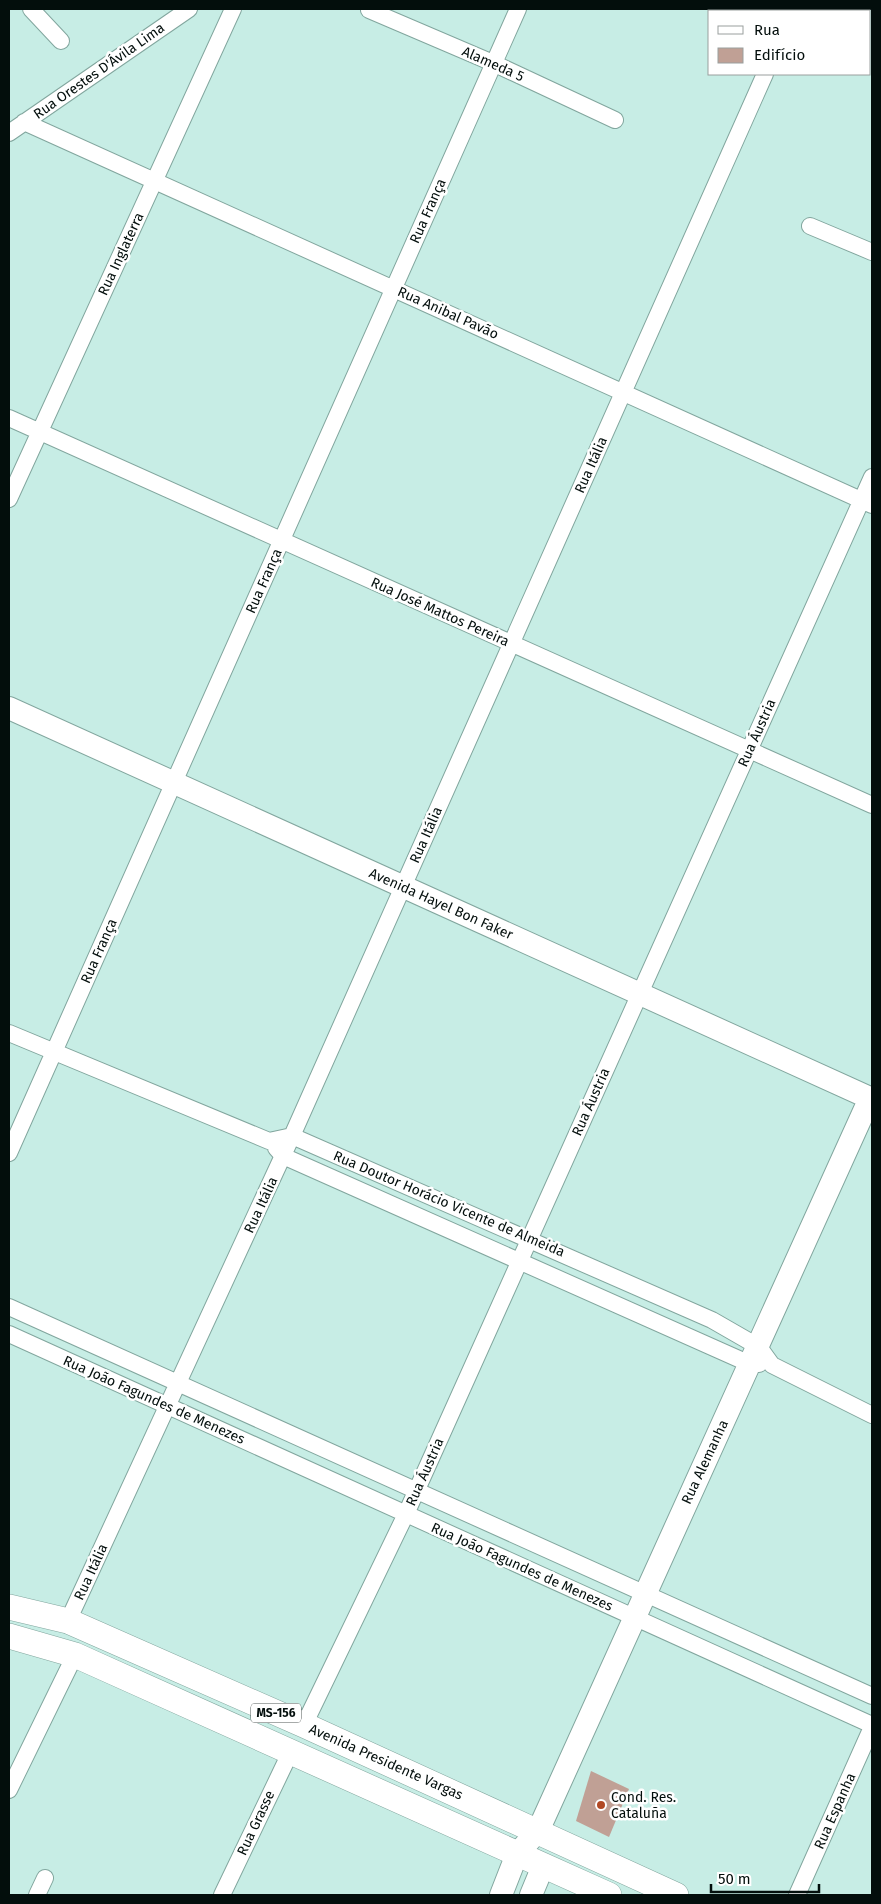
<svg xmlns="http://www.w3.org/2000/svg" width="881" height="1904" font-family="'Fira Sans',sans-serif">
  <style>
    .building { fill: #c0a095 }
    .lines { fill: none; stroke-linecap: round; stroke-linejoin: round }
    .street-casing { stroke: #82a69e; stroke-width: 18 }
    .secondary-casing { stroke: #82a69e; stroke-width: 24 }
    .primary-casing { stroke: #82a69e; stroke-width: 26 }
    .street { stroke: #fff; stroke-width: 16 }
    .secondary { stroke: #fff; stroke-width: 22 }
    .primary { stroke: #fff; stroke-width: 25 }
    .poi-dot { fill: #b14925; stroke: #fff; stroke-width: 2 }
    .labels { text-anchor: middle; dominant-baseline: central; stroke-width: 5; stroke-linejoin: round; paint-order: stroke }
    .shield { fill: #fff; stroke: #4f5655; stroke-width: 1 }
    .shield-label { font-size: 12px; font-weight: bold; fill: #030e0c }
    .street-label { font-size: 14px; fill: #030e0c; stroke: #fff }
    .poi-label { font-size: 14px; fill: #030e0c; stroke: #fff; text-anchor: start }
  </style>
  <rect width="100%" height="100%" fill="#c7ede5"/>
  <path class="building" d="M 591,1771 L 629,1789 L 609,1837 L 576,1821 Z"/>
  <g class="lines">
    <g class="street-casing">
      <path id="street" d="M 31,9 L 61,41
        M 369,10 L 493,63 L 615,120
        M 793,11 L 794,9
        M 24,122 L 872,505
        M 9,133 L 189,9
        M 810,226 L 872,252
        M 9,418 L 872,805
        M 9,499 L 233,9
        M 9,1033 L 269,1141 L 292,1136 L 712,1320 L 759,1347 L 772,1365 L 872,1415
        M 276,1148 L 283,1156 L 750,1364 L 759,1364
        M 9,1153 L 518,9
        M 9,1307 L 872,1696
        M 9,1334 L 872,1725
        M 68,1621 L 292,1136 L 765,74
        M 304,1725 L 406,1514 L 872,477
        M 9,1790 L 75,1655
        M 37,1895 L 45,1878
        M 222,1895 L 291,1751
        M 797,1895 L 872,1727"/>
    </g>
    <g class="secondary-casing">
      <path id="secondary" d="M 9,708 L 872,1099
        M 501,1895 L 517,1854 L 538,1831 L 870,1098
        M 531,1895 L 543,1866"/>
    </g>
    <g class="primary-casing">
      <path id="primary" d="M 9,1607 L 68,1621 L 304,1725 L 676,1895
        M 9,1636 L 75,1655 L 609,1895"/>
    </g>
    <use href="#street" class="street"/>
    <use href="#secondary" class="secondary"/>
    <use href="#primary" class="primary"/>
  </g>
  <circle class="poi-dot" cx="601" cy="1805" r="5"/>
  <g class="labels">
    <rect class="shield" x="251" y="1703.5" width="50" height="19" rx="4"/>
    <g class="shield-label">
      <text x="276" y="1713">MS-156</text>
    </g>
    <g class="street-label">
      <text transform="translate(493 64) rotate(24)">Alameda 5</text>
      <text transform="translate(99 71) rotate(-35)">Rua Orestes D'Ávila Lima</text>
      <text transform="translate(428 211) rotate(-66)">Rua França</text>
      <text transform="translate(121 254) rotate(-65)">Rua Inglaterra</text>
      <text transform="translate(448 313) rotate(24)">Rua Anibal Pavão</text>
      <text transform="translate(591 465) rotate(-66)">Rua Itália</text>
      <text transform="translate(264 581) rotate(-66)">Rua França</text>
      <text transform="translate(440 612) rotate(24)">Rua José Mattos Pereira</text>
      <text transform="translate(757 733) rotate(-66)">Rua Áustria</text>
      <text transform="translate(426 835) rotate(-66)">Rua Itália</text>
      <text transform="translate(441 904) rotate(24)">Avenida Hayel Bon Faker</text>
      <text transform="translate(99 951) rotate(-66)">Rua França</text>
      <text transform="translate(591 1102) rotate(-66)">Rua Áustria</text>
      <text transform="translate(449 1204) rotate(23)">Rua Doutor Horácio Vicente de Almeida</text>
      <text transform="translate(261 1205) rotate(-65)">Rua Itália</text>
      <text transform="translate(154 1400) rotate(24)">Rua João Fagundes de Menezes</text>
      <text transform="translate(705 1462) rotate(-65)">Rua Alemanha</text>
      <text transform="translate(425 1472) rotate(-66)">Rua Áustria</text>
      <text transform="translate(522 1567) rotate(24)">Rua João Fagundes de Menezes</text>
      <text transform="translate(91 1572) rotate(-65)">Rua Itália</text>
      <text transform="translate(386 1762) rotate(24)">Avenida Presidente Vargas</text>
      <text transform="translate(835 1811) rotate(-66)">Rua Espanha</text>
      <text transform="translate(256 1823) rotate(-65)">Rua Grasse</text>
    </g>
    <g class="poi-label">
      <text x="611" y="1797">Cond. Res.<tspan x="611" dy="16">Cataluña</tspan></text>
    </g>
  </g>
  <rect width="881" height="1904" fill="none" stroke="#030e0c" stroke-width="20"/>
  <rect x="708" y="10" width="162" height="65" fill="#ffffff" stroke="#9a9f9e"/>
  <rect x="718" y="26" width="25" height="8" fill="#ffffff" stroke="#9a9f9e"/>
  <text x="754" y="35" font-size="15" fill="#030e0c">Rua</text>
  <rect x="718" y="48" width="25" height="15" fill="#c0a095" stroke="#9a9f9e"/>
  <text x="754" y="60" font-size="15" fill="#030e0c">Edifício</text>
  <path d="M711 1884v8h108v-8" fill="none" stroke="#030e0c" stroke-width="2.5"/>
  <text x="718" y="1884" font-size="15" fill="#030e0c" stroke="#ffffff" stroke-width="4" paint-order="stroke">50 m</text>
</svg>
